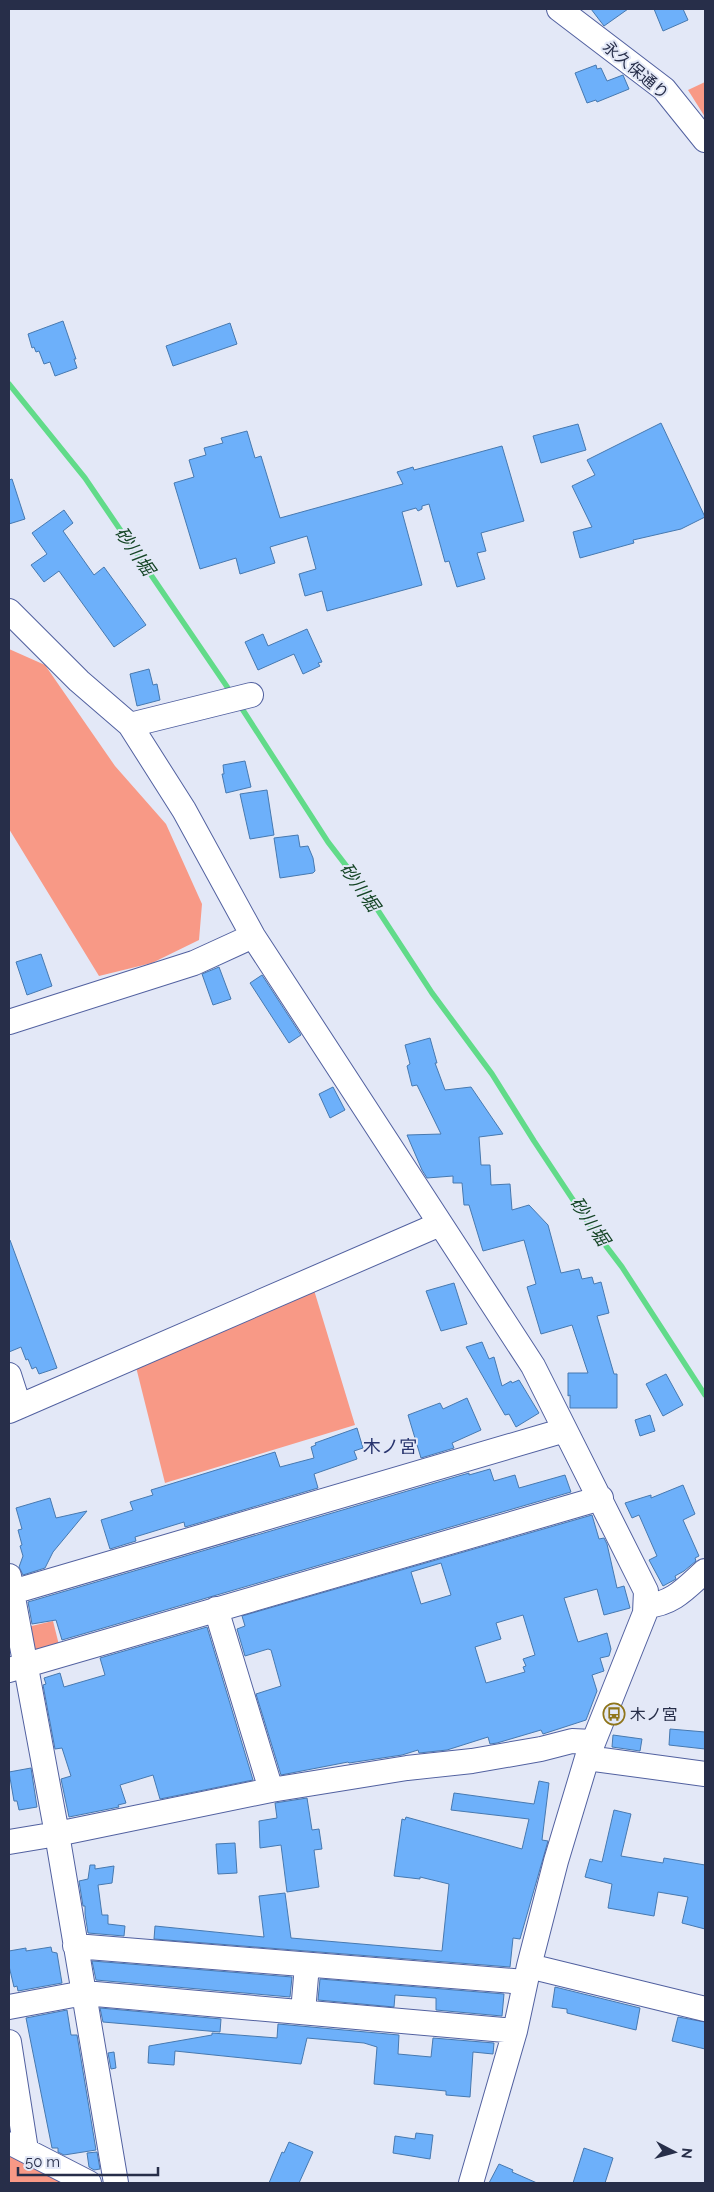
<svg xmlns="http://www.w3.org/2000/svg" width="714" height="2192" font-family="Raleway,'Noto Sans JP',sans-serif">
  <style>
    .green { fill: #f89986 }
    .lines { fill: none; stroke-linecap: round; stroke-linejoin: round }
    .stream { stroke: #61db89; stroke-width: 5.5 }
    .building { fill: #6db0fa; stroke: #4779b0; fill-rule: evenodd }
    .minor-casing { stroke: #5261a0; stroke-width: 26 }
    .minor { stroke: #fff; stroke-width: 24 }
    .labels { text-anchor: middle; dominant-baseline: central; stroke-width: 4; stroke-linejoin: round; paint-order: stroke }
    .street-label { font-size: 16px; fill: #272e49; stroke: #e3e8f7 }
    .poi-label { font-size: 16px; fill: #272e49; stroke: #e3e8f7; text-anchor: start }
    .water-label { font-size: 18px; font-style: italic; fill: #154526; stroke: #e3e8f7 }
    .neighbourhood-label { font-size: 18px; fill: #28346e; stroke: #e3e8f7 }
  </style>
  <rect width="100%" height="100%" fill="#e3e8f7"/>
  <path class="green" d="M 705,82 L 705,117 L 688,90 Z
    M 9,649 L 45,665 L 115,766 L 166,824 L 202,904 L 199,940 L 152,963 L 99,976 L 9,829 Z
    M 314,1290 L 355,1425 L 165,1483 L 136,1367 L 255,1318 Z
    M 53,1621 L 59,1645 L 32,1653 L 23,1628 Z
    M 9,2155 L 65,2183 L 9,2183 Z"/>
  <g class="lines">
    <path class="stream" d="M 9,384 L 85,478 L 232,694
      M 239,704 L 328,842 L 364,889 L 432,993 L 492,1074 L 534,1141 L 587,1221 L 622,1267 L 705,1395"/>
  </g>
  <path class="building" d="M 591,9 L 628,9 L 604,26 Z
    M 654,9 L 683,9 L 688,20 L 663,31 Z
    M 596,65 L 597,69 L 601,68 L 607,81 L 623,75 L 629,89 L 597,102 L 596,100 L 587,103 L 575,73 Z
    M 63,321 L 76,359 L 74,359 L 77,368 L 55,376 L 50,362 L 44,364 L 39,351 L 36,352 L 34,347 L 32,348 L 28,334 Z
    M 230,323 L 237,344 L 173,366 L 166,346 Z
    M 661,423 L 705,517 L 681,529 L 633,540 L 634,543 L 580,558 L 573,532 L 592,527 L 572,486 L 595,475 L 587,460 Z
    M 578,424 L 586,450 L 541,463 L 533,436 Z
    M 247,431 L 255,458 L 261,456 L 280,518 L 403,484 L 397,472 L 413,467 L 414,470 L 502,446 L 524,521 L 481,533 L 486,551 L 477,553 L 485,579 L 457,587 L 449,561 L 445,562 L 429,504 L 422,506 L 422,509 L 418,511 L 416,508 L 402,512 L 422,585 L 327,611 L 322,591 L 305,596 L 299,574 L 316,569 L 307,536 L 270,547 L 275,563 L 240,574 L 236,558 L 200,569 L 174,483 L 194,477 L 189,460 L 206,455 L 204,448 L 223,443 L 221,438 Z
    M 12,479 L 25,519 L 9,524 L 9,480 Z
    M 64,510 L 73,523 L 63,531 L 94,575 L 104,567 L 146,625 L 114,647 L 59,571 L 44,582 L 31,565 L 47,554 L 32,533 Z
    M 307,629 L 322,662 L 318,663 L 320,666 L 303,674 L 294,654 L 258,670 L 245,642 L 263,634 L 268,646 Z
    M 149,669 L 153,685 L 157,684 L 160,700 L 137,706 L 130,674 Z
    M 245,761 L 251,787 L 226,793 L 222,774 L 224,774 L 223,765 Z
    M 267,790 L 274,835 L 250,839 L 240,794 Z
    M 298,835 L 300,847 L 308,846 L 313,858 L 315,871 L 313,873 L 280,878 L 274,838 Z
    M 41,954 L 52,986 L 27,995 L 16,962 Z
    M 219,967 L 231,999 L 213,1005 L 202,974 Z
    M 262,975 L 301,1035 L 289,1043 L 250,983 Z
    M 430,1038 L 437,1063 L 435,1063 L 445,1090 L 471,1087 L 503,1134 L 479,1137 L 481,1165 L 490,1165 L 491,1185 L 510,1184 L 512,1210 L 529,1205 L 548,1225 L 561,1273 L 579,1269 L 582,1279 L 592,1277 L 594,1284 L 601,1282 L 609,1313 L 597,1316 L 614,1374 L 617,1374 L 617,1408 L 570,1408 L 570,1395 L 568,1396 L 568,1373 L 588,1373 L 572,1325 L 541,1334 L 527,1287 L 536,1284 L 524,1240 L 483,1251 L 469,1205 L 464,1205 L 462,1183 L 453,1183 L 453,1176 L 427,1178 L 422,1170 L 407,1135 L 441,1134 L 417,1085 L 412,1086 L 407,1066 L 410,1064 L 405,1045 Z
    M 333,1087 L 345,1110 L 330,1118 L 319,1094 Z
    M 10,1240 L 57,1368 L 39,1374 L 36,1367 L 32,1369 L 28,1359 L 26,1360 L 21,1347 L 9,1352 L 9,1241 Z
    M 454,1283 L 467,1324 L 441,1331 L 426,1291 Z
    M 482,1342 L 489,1359 L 494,1357 L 502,1386 L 511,1381 L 512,1383 L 519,1380 L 539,1413 L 516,1427 L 509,1414 L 505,1415 L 466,1347 Z
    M 666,1374 L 683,1405 L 663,1416 L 646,1384 Z
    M 467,1398 L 481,1430 L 452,1443 L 454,1448 L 421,1458 L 408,1415 L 440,1403 L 443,1409 Z
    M 650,1415 L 655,1431 L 640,1436 L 635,1420 Z
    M 357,1428 L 363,1448 L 354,1451 L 357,1459 L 314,1474 L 318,1488 L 185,1527 L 184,1522 L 135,1537 L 136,1541 L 110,1549 L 101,1520 L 133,1510 L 130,1502 L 153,1495 L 151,1490 L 275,1452 L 280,1467 L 314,1458 L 311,1447 L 316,1445 L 315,1443 Z
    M 490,1469 L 494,1481 L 515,1475 L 519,1488 L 565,1475 L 571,1492 L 62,1640 L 56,1620 L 32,1624 L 28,1602 L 469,1473 L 469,1475 Z
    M 683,1485 L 695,1514 L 683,1520 L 699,1556 L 695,1558 L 696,1561 L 684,1571 L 675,1576 L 676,1579 L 663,1586 L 649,1560 L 657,1556 L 639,1515 L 632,1518 L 625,1503 L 651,1495 L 651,1498 Z
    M 50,1498 L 56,1518 L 87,1511 L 53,1552 L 45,1568 L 23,1575 L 19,1567 L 23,1556 L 20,1546 L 22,1545 L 18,1530 L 22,1529 L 16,1508 Z
    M 592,1515 L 599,1539 L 604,1538 L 607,1544 L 617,1588 L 624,1586 L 630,1608 L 604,1615 L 597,1589 L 564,1598 L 578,1642 L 607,1633 L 611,1649 L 609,1656 L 600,1658 L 604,1671 L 592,1675 L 597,1691 L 586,1720 L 543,1734 L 541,1730 L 497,1743 L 490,1744 L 488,1737 L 447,1750 L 419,1753 L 418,1750 L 402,1755 L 349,1763 L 348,1762 L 281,1775 L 256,1694 L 281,1686 L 271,1650 L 268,1649 L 245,1656 L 237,1629 L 245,1626 L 242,1616 ZM 441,1563 L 451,1595 L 421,1604 L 411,1572 ZM 523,1615 L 535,1655 L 523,1659 L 526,1666 L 523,1667 L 525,1672 L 486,1683 L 475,1647 L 501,1639 L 496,1623 Z
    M 207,1627 L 253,1780 L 160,1799 L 153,1775 L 120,1785 L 126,1803 L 118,1805 L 119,1807 L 69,1817 L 61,1779 L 71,1776 L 62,1748 L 55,1749 L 43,1685 L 46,1684 L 44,1678 L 60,1673 L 64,1687 L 105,1675 L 100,1658 Z
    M 670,1729 L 705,1732 L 705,1749 L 669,1745 Z
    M 613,1735 L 642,1739 L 640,1751 L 612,1747 Z
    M 31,1768 L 37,1807 L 19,1810 L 17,1801 L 14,1801 L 9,1772 Z
    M 539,1781 L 549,1783 L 542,1840 L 548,1841 L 520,1939 L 513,1938 L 510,1967 L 154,1939 L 155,1926 L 264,1937 L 259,1896 L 285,1893 L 291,1938 L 442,1951 L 449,1884 L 420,1877 L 420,1879 L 394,1876 L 402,1819 L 405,1820 L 406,1817 L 522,1849 L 529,1819 L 451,1810 L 454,1793 L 534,1804 Z
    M 307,1798 L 312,1830 L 319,1829 L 322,1849 L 314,1850 L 319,1887 L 287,1892 L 281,1845 L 260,1848 L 259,1821 L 277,1818 L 275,1803 Z
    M 614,1810 L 631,1814 L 621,1856 L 663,1863 L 664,1858 L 705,1865 L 705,1929 L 682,1923 L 688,1897 L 658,1892 L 654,1916 L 608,1908 L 612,1884 L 585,1877 L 590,1859 L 602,1862 Z
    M 235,1843 L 237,1873 L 218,1874 L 216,1844 Z
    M 90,1865 L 95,1865 L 95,1869 L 114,1866 L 112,1883 L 98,1885 L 102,1915 L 108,1915 L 108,1924 L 125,1926 L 124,1936 L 88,1933 L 85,1914 L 85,1906 L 83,1906 L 79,1881 L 88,1879 Z
    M 51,1947 L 52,1952 L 57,1953 L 62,1983 L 18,1991 L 17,1986 L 14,1987 L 9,1966 L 9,1951 L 26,1948 L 26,1951 Z
    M 92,1961 L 292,1977 L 290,1997 L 96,1980 Z
    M 320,1979 L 504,1994 L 502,2016 L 436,2010 L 436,1998 L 395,1995 L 394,2007 L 318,2000 Z
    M 555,1987 L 640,2008 L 636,2030 L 567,2013 L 567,2009 L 552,2007 Z
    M 100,2008 L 221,2019 L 220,2032 L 103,2022 Z
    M 67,2010 L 71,2035 L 77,2035 L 96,2150 L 64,2155 L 58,2152 L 58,2148 L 52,2148 L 26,2018 Z
    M 678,2017 L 705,2022 L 705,2049 L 672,2041 Z
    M 278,2024 L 399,2035 L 398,2054 L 431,2057 L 433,2038 L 494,2043 L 493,2054 L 473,2052 L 470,2097 L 446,2095 L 446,2091 L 374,2084 L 377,2047 L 364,2043 L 307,2038 L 301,2064 L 175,2051 L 174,2065 L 148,2063 L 149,2046 L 212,2035 L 212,2033 L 277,2038 Z
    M 114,2052 L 116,2068 L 111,2069 L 108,2053 Z
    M 416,2133 L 433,2135 L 430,2159 L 393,2153 L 395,2136 L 415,2139 Z
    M 289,2142 L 313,2152 L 299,2183 L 269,2183 L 282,2152 L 284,2153 Z
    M 584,2148 L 613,2158 L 605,2183 L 573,2183 Z
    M 97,2152 L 100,2169 L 94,2170 L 89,2167 L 87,2153 Z
    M 499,2164 L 513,2170 L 512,2172 L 537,2183 L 489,2183 Z"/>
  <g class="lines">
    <g class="minor-casing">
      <path id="minor" d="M 559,9 L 664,89 L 705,140
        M 9,611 L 79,681 L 130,725 L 184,810 L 253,936 L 533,1366 L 646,1591 L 645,1613 L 587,1758 L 556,1861 L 529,1966 L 515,2031 L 471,2183
        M 130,725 L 251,695
        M 9,1022 L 194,963 L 253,936
        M 9,1375 L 19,1406
        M 9,1411 L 440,1224
        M 9,1576 L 57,1834 L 116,2183
        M 9,1593 L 565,1430
        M 646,1606 C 673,1604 686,1588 705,1571
        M 216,1609 L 271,1790
        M 9,1670 L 601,1498
        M 587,1758 L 705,1774
        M 9,1842 L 57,1834 L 271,1790 L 407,1768 L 472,1761 L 541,1749 L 572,1741 L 593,1742
        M 75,1946 L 525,1982
        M 529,1966 L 705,2009
        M 9,2007 L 84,1993 L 515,2031
        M 303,2012 L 307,1965
        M 9,2042 L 26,2150
        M 13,2144 L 89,2183"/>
    </g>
    <use href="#minor" class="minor"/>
  </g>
  <defs>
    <g id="bus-ring" transform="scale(1.125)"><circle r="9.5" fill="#e3e8f7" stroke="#8f751a" stroke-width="1.5"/><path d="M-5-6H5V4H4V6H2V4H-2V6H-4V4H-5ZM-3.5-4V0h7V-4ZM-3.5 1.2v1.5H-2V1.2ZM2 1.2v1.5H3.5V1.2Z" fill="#8f751a"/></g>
  </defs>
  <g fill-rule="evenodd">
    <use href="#bus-ring" x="614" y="1714"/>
  </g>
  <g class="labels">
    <g class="street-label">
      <text transform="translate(636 70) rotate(40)">永久保通り</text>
    </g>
    <g class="poi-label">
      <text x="630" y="1714">木ノ宮</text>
    </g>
    <g class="water-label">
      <text transform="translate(135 551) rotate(55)">砂川堀</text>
      <text transform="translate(360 887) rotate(55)">砂川堀</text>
      <text transform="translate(590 1221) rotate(56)">砂川堀</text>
    </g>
    <g class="neighbourhood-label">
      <text x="390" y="1446">木ノ宮</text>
    </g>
  </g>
  <rect width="714" height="2192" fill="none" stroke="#272e49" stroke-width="20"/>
  <g transform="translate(674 2152) rotate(96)" stroke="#e3e8f7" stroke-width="4" paint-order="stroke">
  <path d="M0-4L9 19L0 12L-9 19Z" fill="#272e49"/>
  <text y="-8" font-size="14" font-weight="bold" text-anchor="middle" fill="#272e49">N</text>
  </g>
  <path d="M18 2167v8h140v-8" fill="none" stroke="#272e49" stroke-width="2.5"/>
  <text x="25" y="2167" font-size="15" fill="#272e49" stroke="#e3e8f7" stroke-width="4" paint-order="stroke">50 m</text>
</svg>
